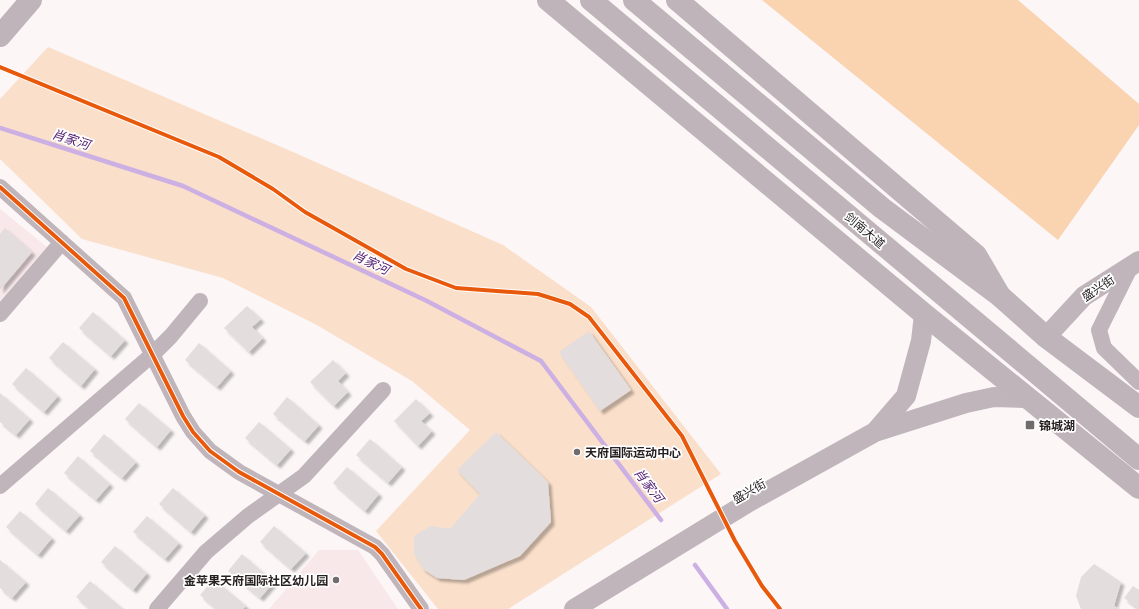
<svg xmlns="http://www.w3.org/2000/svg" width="1139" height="609" font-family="'PT Serif','Noto Sans SC',serif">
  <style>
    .built { fill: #f9e8ea }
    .green { fill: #fadfca }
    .forest { fill: #fad3b1 }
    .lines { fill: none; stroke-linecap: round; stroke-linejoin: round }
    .stream { stroke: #ccafe3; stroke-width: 4.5 }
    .building { fill: #e3dddd; filter: url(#shadow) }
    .minor { stroke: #bfb5bb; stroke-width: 16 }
    .tertiary { stroke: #bfb5bb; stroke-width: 20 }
    .secondary { stroke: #beb4ba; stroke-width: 22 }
    .trunk { stroke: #beb4ba; stroke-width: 22 }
    .cycleway-casing { stroke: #fff; stroke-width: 6 }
    .cycleway { stroke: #e8590c; stroke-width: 4 }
    .poi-dot { fill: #716b6c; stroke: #fff; stroke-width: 1.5 }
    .labels { text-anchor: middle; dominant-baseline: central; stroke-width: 3.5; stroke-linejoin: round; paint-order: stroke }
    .street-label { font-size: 12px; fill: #262021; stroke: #fff }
    .poi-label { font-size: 12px; font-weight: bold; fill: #262021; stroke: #fff; text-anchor: start }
    .water-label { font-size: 13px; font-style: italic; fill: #501c72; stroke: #fff }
  </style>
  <defs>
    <filter id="shadow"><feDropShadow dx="3.5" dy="3.5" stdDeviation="1" flood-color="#0004"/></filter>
  </defs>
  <rect width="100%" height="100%" fill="#fcf6f7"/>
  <path class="built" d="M 0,209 L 47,247 L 0,301 Z
    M 319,550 L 358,550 L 398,609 L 269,609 Z"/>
  <path class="green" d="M 48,47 L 293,152 L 503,245 L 591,307 L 721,474 L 508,609 L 438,609 L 376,531 L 470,430 L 412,381 L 315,324 L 223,278 L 82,239 L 0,159 L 0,99 Z"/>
  <path class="forest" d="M 762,0 L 1018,0 L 1139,104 L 1139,125 L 1058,240 Z"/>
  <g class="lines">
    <path class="stream" d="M 0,128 L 183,186 L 427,301 L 541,361 L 661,520
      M 695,565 L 727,609"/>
  </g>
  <path class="building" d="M 5,228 L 32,252 L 0,290 L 0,234 Z
    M 247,306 L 261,319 L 252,327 L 263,338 L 249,352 L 224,328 Z
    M 93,312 L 125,340 L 111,356 L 79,328 Z
    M 589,331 L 631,390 L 600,411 L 559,352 Z
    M 63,342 L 95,369 L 81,386 L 49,358 Z
    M 199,343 L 231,371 L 217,387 L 185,360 Z
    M 333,360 L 346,373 L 338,381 L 348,392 L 334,406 L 310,382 Z
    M 26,368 L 58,396 L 44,412 L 12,384 Z
    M 0,393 L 30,419 L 16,435 L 0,422 Z
    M 287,397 L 319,425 L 305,441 L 273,414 Z
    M 416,399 L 430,413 L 421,421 L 432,431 L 418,446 L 394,421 Z
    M 139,403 L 171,430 L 157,447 L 125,419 Z
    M 259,422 L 291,449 L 277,465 L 245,438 Z
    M 496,432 L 548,482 L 551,522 L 520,556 L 464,580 L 437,578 L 423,569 L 414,553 L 414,536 L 431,526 L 450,529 L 480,494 L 457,470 Z
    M 104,434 L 136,462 L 122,478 L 90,451 Z
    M 370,439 L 402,467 L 388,483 L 356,455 Z
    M 78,456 L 110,484 L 96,500 L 64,473 Z
    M 347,467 L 379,494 L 365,511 L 333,483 Z
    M 48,488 L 80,515 L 66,531 L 35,504 Z
    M 173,488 L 205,515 L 191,532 L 159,504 Z
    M 20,511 L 52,538 L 38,555 L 6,527 Z
    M 147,516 L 179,543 L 165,559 L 133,532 Z
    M 274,526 L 306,553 L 291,569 L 260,542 Z
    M 115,546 L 147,573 L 133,590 L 101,562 Z
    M 242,554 L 274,582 L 260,598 L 228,571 Z
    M 0,560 L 26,582 L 12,598 L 0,588 Z
    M 1094,564 L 1121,582 L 1114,606 L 1120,609 L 1081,609 L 1076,596 L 1081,577 Z
    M 214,579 L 246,606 L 243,609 L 216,609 L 200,595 Z
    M 90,581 L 122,608 L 121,609 L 90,609 L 76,597 Z
    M 1133,586 L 1139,590 L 1139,609 L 1124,598 Z"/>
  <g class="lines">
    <path class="minor" d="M 0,187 L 124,298 L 183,416 L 193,432 L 210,451 L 239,472 L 375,547 L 382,554 L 421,609
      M 1131,266 L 1099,330 L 1104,348 L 1139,382
      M 0,314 L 62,242
      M 0,486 L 153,354 L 171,336 L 200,301
      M 157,609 L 206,552 L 248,516 L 304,476 L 383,390"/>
    <path class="tertiary" d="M 1046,337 L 1084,296 L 1139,261
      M 875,432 L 906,396 L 921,341 L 924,314
      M 574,609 L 749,502 L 875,432 L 966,403 L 994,397 L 1027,398"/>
    <path class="secondary" d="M 548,0 L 924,314 L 1139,488
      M 677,0 L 976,255 L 1000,296
      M 0,36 L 31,0"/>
    <path class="trunk" d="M 591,0 L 1139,459
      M 634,0 L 882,208 L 1000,296 L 1046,337 L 1139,407"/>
    <g class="cycleway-casing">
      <path id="cycleway" d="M 0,67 L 219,157 L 273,189 L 305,212 L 406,269 L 456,288 L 538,294 L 570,304 L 589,317 L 682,436 L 735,541 L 762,586 L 780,609
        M 0,187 L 124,298 L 183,416 L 193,432 L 210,451 L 239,472 L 375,547 L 382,554 L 421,609"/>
    </g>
    <use href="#cycleway" class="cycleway"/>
  </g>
  <g class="poi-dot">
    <rect x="1025" y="420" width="10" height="10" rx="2"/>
    <circle cx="577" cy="452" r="4"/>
    <circle cx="336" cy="580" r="4"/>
  </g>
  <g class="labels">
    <g class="street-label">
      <text transform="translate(865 230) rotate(40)">剑南大道</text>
      <text transform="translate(1098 288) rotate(-34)">盛兴街</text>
      <text transform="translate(749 491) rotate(-30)">盛兴街</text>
    </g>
    <g class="poi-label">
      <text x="1039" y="425">锦城湖</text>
      <text x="585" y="452">天府国际运动中心</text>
      <text x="328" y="580" text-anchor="end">金苹果天府国际社区幼儿园</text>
    </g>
    <g class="water-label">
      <text transform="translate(71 139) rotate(18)">肖家河</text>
      <text transform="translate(371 262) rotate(25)">肖家河</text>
      <text transform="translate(649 485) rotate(53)">肖家河</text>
    </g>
  </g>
</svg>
